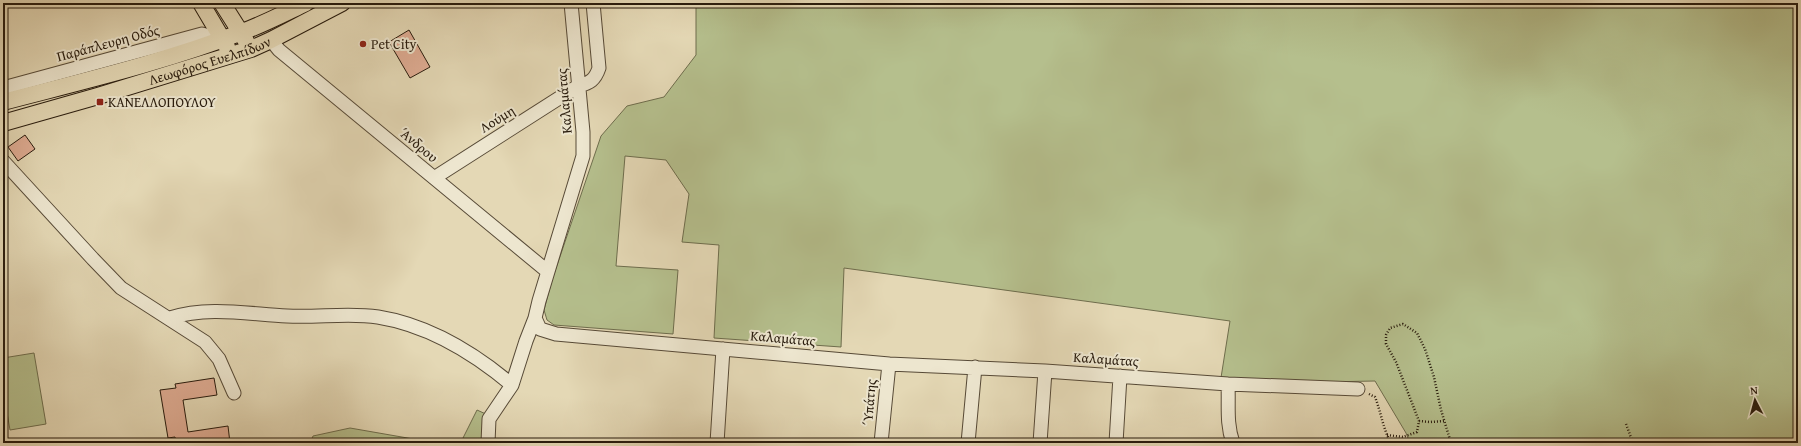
<svg xmlns="http://www.w3.org/2000/svg" width="1801" height="446" font-family="'Gentium Book Plus',serif">
  <style>
    .green { fill: #b5bf8d; stroke: #6e6d4d }
    .building { fill: #dfac93; stroke: #281b0d }
    .lines { fill: none; stroke-linecap: round; stroke-linejoin: round }
    .minor-casing { stroke: #574a37; stroke-width: 15 }
    .major-casing { stroke: #281b0d; stroke-width: 18 }
    .path { stroke: #281b0d; stroke-width: 2.5; stroke-dasharray: 1 2; stroke-linecap: butt }
    .minor { stroke: #ede6cf; stroke-width: 13 }
    .major { stroke: #e4d8b5; stroke-width: 16 }
    .poi-dot { fill: #8f2418; stroke: #ede6cf; stroke-width: 1.5 }
    .labels { text-anchor: middle; dominant-baseline: central; stroke-width: 4; stroke-linejoin: round; paint-order: stroke }
    .street-label { font-size: 14px; fill: #281b0d; stroke: #ede6cf }
    .poi-label { font-size: 14px; fill: #281b0d; stroke: #ede6cf; text-anchor: start }
  </style>
  <rect width="100%" height="100%" fill="#e4d8b5"/>
  <filter id="stains"><feTurbulence type="fractalNoise" baseFrequency=".005" numOctaves="4"/><feColorMatrix values="0 0 0 0 .2 0 0 0 0 .09 0 0 0 0 .02 0 0 0 .5 -.17"/></filter>
  <radialGradient id="worn" r=".72"><stop offset=".6" stop-color="#630" stop-opacity="0"/><stop offset="1" stop-color="#630" stop-opacity=".3"/></radialGradient>
  <path class="green" d="M 696,3 L 1798,3 L 1798,443 L 1410,443 L 1406,433 L 1375,381 L 1220,384 L 1230,321 L 844,268 L 841,347 L 714,338 L 719,245 L 682,242 L 689,194 L 666,160 L 625,156 L 616,266 L 678,270 L 673,334 L 554,325 L 547,320 L 544,310 L 552,280 L 601,136 L 627,106 L 664,97 L 696,55 Z
    M 34,353 L 46,424 L 10,430 L 3,389 L 3,358 Z
    M 477,410 L 488,415 L 492,443 L 462,443 L 462,440 Z
    M 350,428 L 419,440 L 419,443 L 310,443 L 313,436 Z"/>
  <path class="building" d="M 409,30 L 430,67 L 410,78 L 389,42 Z
    M 25,135 L 35,149 L 18,161 L 8,147 Z
    M 214,378 L 217,395 L 183,400 L 188,432 L 228,426 L 230,443 L 176,443 L 175,437 L 168,438 L 160,390 L 176,388 L 175,384 Z"/>
  <g class="lines">
    <g class="minor-casing">
      <path id="minor" d="M 571,3 L 583,132 L 583,156 L 539,301 L 535,318 L 540,329 L 556,334 L 889,364 L 1045,371 L 1228,384 L 1358,389
        M 271,40 L 279,50 L 547,271
        M 3,88 L 202,34 L 222,39
        M 3,161 L 93,259 L 121,288 L 205,342 L 219,359 L 234,393
        M 434,178 L 578,86 C 590,83 595,80 599,68 L 593,3
        M 170,318 C 208,306 248,314 287,316 C 317,318 348,312 378,317 C 428,325 474,353 512,385
        M 1228,384 C 1229,405 1226,423 1233,443
        M 488,443 L 489,419 L 512,385 L 526,341 L 535,318
        M 717,443 L 723,349
        M 881,443 L 889,364
        M 968,443 L 975,367
        M 1040,443 L 1045,371
        M 1116,443 L 1120,376"/>
    </g>
    <g class="major-casing">
      <g id="major">
        <path d="M 201,3 L 227,47"/>
        <path d="M 222,3 L 246,41"/>
        <path d="M 3,102 C 83,81 165,62 242,32 C 264,24 285,13 306,3"/>
        <path id="s1" d="M 3,123 L 98,96 L 251,49 L 271,40 L 342,3"/>
      </g>
    </g>
    <path class="path" d="M 1369,394 L 1375,397 C 1381,412 1383,429 1391,443
      M 1419,421 L 1430,422 L 1444,421
      M 1626,424 L 1633,443
      M 1387,435 L 1403,437 L 1417,432 L 1419,421 L 1396,362 L 1386,344 L 1386,335 L 1390,328 L 1403,324 L 1417,333 L 1425,349 L 1434,377 L 1441,410 L 1451,443"/>
    <use href="#minor" class="minor"/>
    <use href="#major" class="major"/>
  </g>
  <g class="poi-dot">
    <circle cx="363" cy="44" r="4"/>
    <rect x="96" y="98" width="8" height="8" rx="2"/>
  </g>
  <g class="labels">
    <g class="street-label">
      <text transform="translate(108 43) rotate(-15)">Παράπλευρη Οδός</text>
      <text stroke="none"><textPath href="#s1" startOffset="216">Λεωφόρος Ευελπίδων</textPath></text>
      <text transform="translate(564 101) rotate(-95)">Καλαμάτας</text>
      <text transform="translate(497 119) rotate(-32)">Λούμη</text>
      <text transform="translate(419 145) rotate(40)">Άνδρου</text>
      <text transform="translate(783 338) rotate(5)">Καλαμάτας</text>
      <text transform="translate(1106 359) rotate(4)">Καλαμάτας</text>
      <text transform="translate(869 402) rotate(-85)">Ύπάτης</text>
    </g>
    <g class="poi-label">
      <text x="371" y="44">Pet City</text>
      <text x="108" y="102">ΚΑΝΕΛΛΟΠΟΥΛΟΥ</text>
    </g>
  </g>
  <rect width="1801" height="446" fill="none" stroke="#e4d8b5" stroke-width="16"/>
  <rect x="4" y="4" width="1793" height="438" fill="none" stroke="#281b0d" stroke-width="2"/>
  <rect x="8" y="8" width="1785" height="430" fill="none" stroke="#281b0d"/>
  <g transform="translate(1755 400) rotate(354)" stroke="#ede6cf" stroke-width="3" paint-order="stroke">
  <path d="M0-3L7 15L0 10L-7 15Z" fill="#281b0d"/>
  <text y="-6" font-size="11" font-weight="bold" text-anchor="middle" fill="#281b0d">N</text>
  </g>
  <rect width="100%" height="100%" filter="url(#stains)"/>
  <rect width="100%" height="100%" fill="url(#worn)"/>
</svg>
